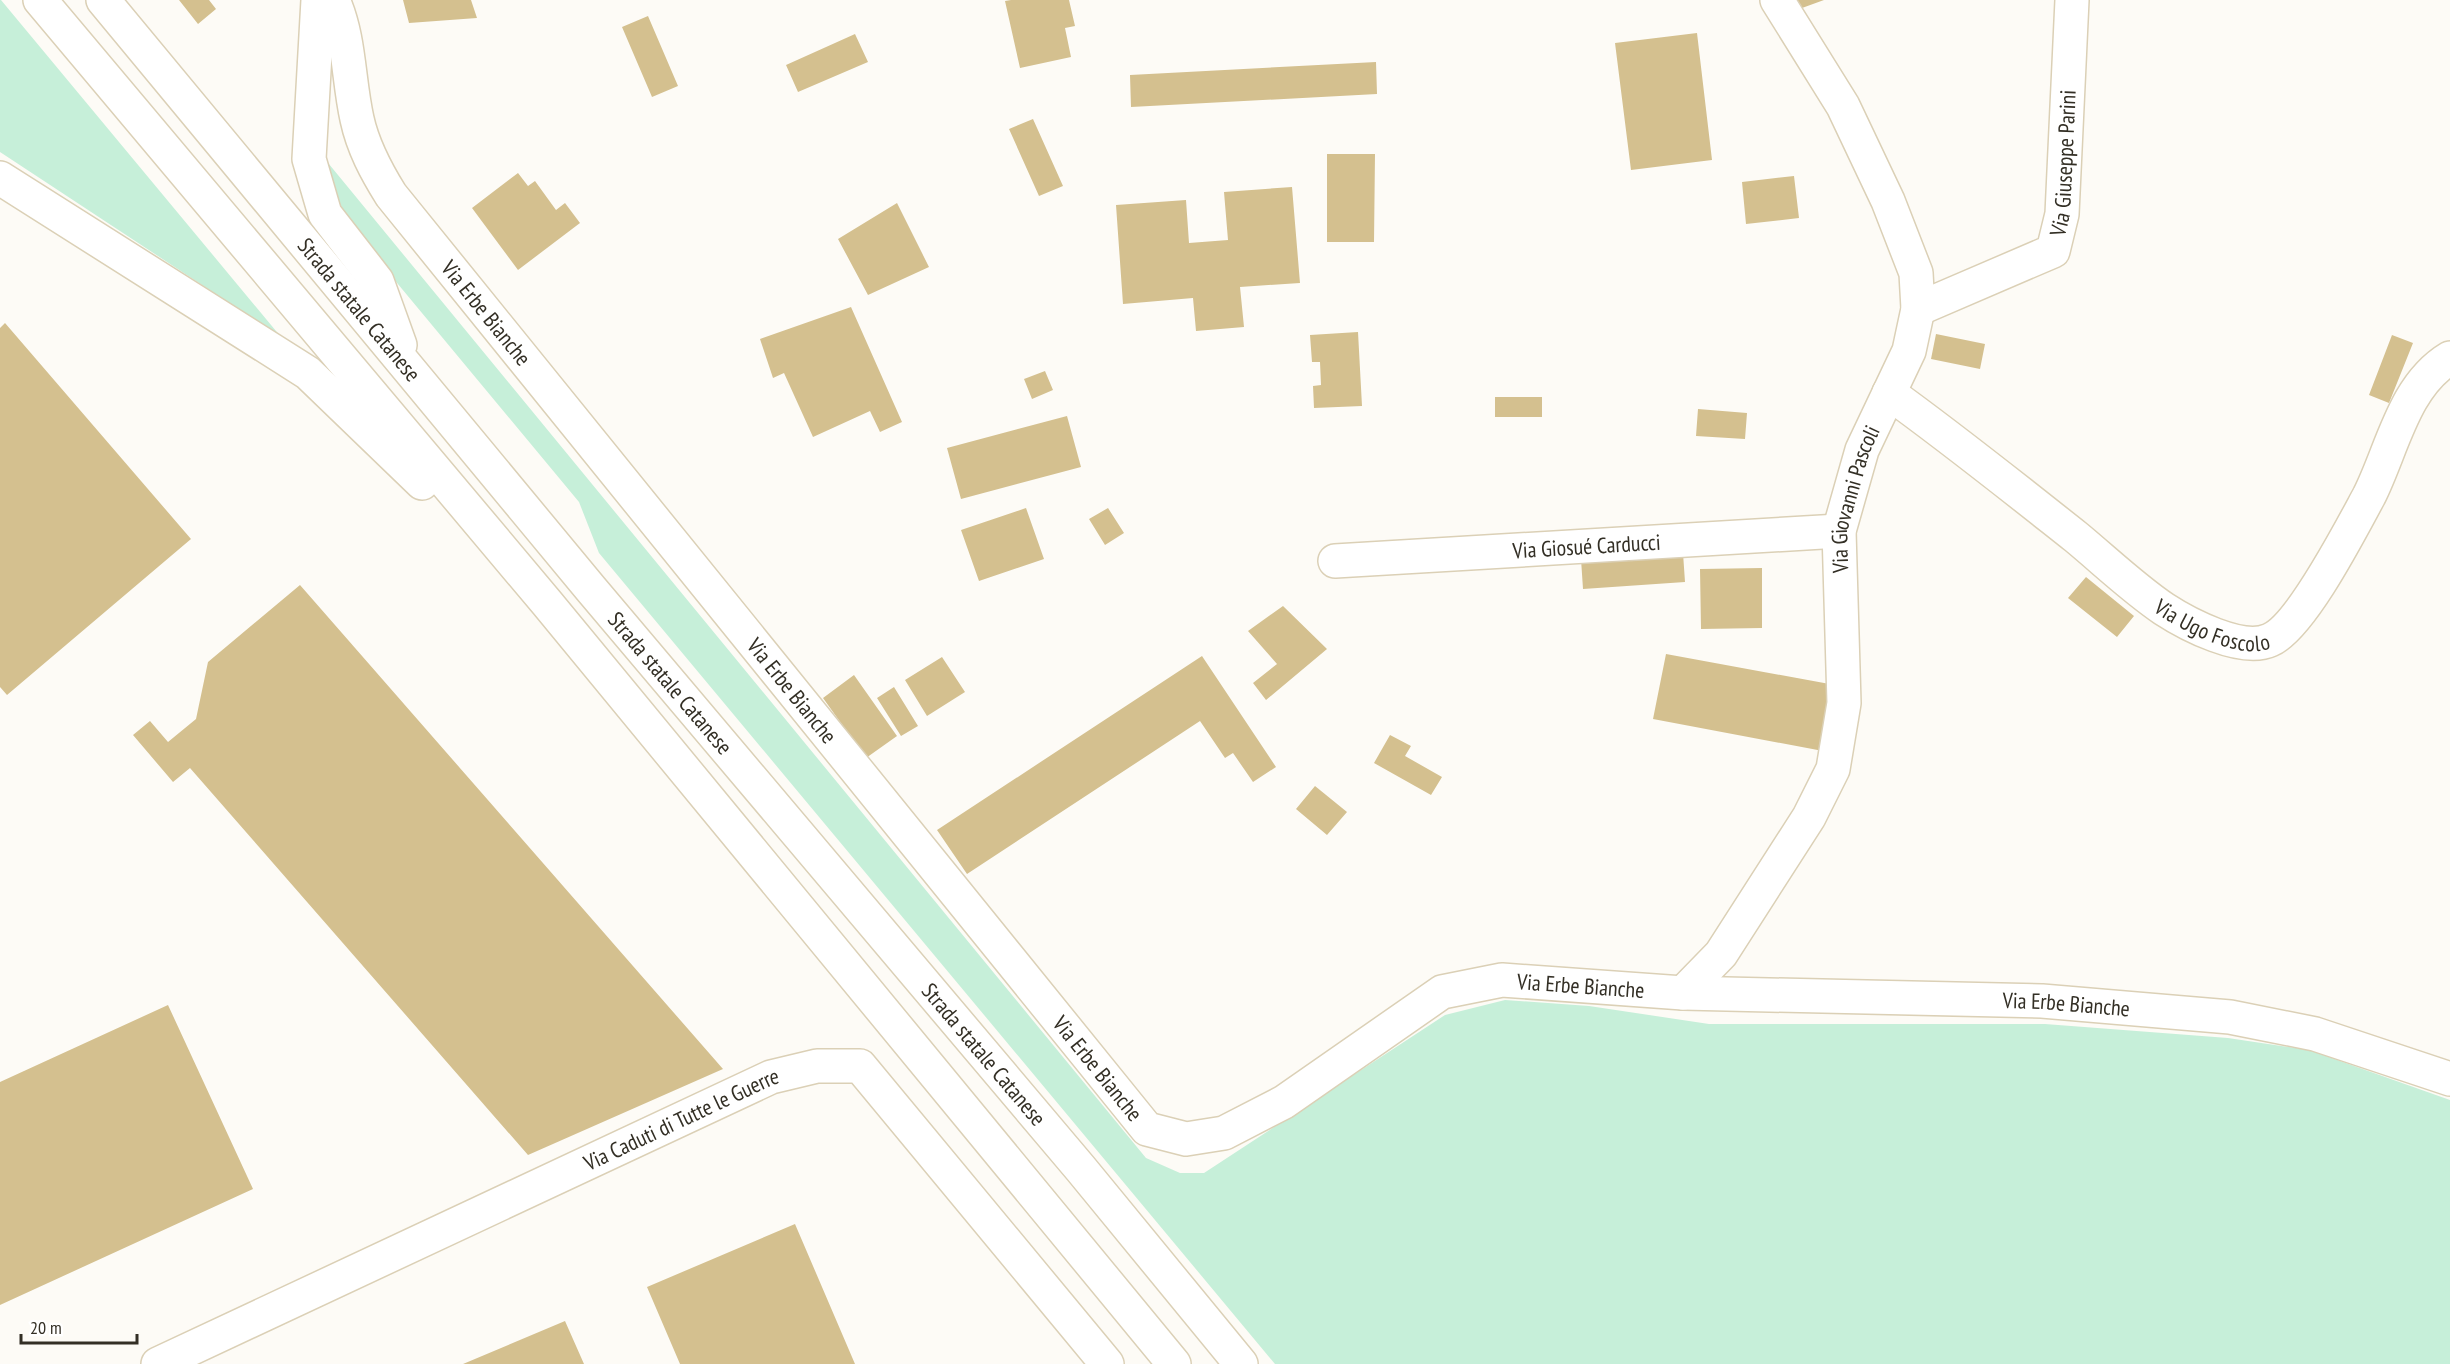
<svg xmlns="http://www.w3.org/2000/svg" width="2450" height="1364" font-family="'PT Sans Narrow',sans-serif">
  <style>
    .green { fill: #c6efd9 }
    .building { fill: #d4c08f }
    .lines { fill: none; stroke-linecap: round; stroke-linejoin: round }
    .street-casing { stroke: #dbd0b6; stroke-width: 36 }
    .secondary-casing { stroke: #dbd0b6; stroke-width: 36 }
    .primary-casing { stroke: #dbd0b6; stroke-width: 36 }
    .street { stroke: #fff; stroke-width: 33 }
    .secondary { stroke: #fff; stroke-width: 33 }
    .primary { stroke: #fff; stroke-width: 33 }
    .labels { text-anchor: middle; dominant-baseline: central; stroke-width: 4.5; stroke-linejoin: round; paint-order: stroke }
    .street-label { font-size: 22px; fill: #332f25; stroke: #fff }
  </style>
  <rect width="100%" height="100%" fill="#fdfbf6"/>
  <path class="green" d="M 0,0 L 1,0 L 281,337 L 0,152 Z
    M 324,158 L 1146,1158 L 1180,1173 L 1204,1173 L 1445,1015 L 1505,1000 L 1589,1006 L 1709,1024 L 2045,1024 L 2228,1038 L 2309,1050 L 2450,1100 L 2450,1364 L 1275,1364 L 599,553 L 579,502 L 368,248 L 338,201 Z"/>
  <path class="building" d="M 179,0 L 209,0 L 216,9 L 198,24 Z
    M 403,0 L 471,0 L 477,18 L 409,23 Z
    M 1011,0 L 1069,0 L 1075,26 L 1065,28 L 1071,57 L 1020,68 L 1005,1 Z
    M 1797,0 L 1824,0 L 1802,8 Z
    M 648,16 L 678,86 L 652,97 L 622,27 Z
    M 1697,33 L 1712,160 L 1631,170 L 1615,43 Z
    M 855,34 L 868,62 L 798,92 L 786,65 Z
    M 1376,62 L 1377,94 L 1131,107 L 1130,75 Z
    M 1033,119 L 1063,186 L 1039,196 L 1009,129 Z
    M 1327,154 L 1375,154 L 1374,242 L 1327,242 Z
    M 518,173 L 528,186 L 535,181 L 556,210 L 565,203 L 580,223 L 518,270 L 472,208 Z
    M 1794,176 L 1799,218 L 1746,224 L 1742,182 Z
    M 1292,187 L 1300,283 L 1240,287 L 1244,327 L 1196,331 L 1193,298 L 1123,304 L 1116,205 L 1186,200 L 1189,243 L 1228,240 L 1224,192 Z
    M 897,203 L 929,267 L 868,295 L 838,239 Z
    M 851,307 L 902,422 L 880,432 L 870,411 L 813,437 L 784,373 L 773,378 L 760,339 Z
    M 5,323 L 191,539 L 7,695 L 0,687 L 0,328 Z
    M 1358,332 L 1362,406 L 1314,408 L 1313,386 L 1321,385 L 1320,362 L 1312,362 L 1310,335 Z
    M 1936,334 L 1985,344 L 1980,369 L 1931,359 Z
    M 2392,335 L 2413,343 L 2389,403 L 2369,395 Z
    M 1045,371 L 1053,390 L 1032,399 L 1024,379 Z
    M 1495,397 L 1542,397 L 1542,417 L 1495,417 Z
    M 1698,409 L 1747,413 L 1745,439 L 1696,436 Z
    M 1067,416 L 1081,467 L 961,499 L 947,448 Z
    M 1026,508 L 1044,559 L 979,581 L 961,530 Z
    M 1108,508 L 1124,533 L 1105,545 L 1089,519 Z
    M 1683,553 L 1685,582 L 1583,589 L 1581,559 Z
    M 1762,568 L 1762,628 L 1701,629 L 1700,569 Z
    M 2086,577 L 2134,616 L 2117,637 L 2068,598 Z
    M 300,585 L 723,1069 L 528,1155 L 190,768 L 173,782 L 133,735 L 150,721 L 168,742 L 196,719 L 208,662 Z
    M 1283,606 L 1327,649 L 1266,700 L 1253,683 L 1277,664 L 1248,631 Z
    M 1666,654 L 1835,685 L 1823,751 L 1653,719 Z
    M 1202,656 L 1276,767 L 1253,782 L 1233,753 L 1225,758 L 1200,721 L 967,874 L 937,830 Z
    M 942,657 L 965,692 L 927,716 L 905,680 Z
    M 854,675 L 897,736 L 866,758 L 823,698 Z
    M 894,687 L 918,726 L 901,736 L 877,698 Z
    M 1390,735 L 1411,746 L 1405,756 L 1442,777 L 1431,795 L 1374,763 Z
    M 1315,786 L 1347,812 L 1327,835 L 1296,809 Z
    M 168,1005 L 253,1189 L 0,1305 L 0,1082 Z
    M 795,1224 L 855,1364 L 680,1364 L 647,1287 Z
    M 565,1321 L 584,1364 L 463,1364 Z"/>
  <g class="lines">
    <g class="street-casing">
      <g id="street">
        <path id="s1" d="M 1918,309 L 2053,251 L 2062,214 L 2072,0"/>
        <path id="s2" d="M 1889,393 C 1953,439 2014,488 2076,537 C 2105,561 2133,588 2164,609 C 2187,624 2242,653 2270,640 C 2301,627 2351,529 2369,496 C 2392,451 2403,386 2450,358"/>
        <path id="s3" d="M 1335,561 L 1839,531"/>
        <path id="s4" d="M 1683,993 L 1721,954 L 1809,817 L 1833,769 L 1844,703 L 1839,531 L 1862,450 L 1909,351 L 1918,309 L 1916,273 L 1888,201 L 1843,106 L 1777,0"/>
        <path id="s5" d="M 158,1364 L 771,1077 L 817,1066 L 860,1066 L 1107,1364"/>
      </g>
    </g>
    <g class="secondary-casing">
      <g id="secondary">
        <path id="s6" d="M 333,0 C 350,38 348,79 357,119 C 363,147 376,171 391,195 L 1147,1129 L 1186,1139 L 1224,1133 L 1284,1102 L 1442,992 L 1502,980 L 1683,993 L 2042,1001 L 2230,1017 L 2315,1034 L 2450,1079"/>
      </g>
    </g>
    <g class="primary-casing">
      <g id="primary">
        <path d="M 40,0 L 547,603 L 1174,1364"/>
        <path id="s7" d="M 103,0 L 591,589 L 1081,1169 L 1241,1364"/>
        <path d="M 318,0 L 309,159 L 325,214 L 377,281 L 400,345"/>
        <path d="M 0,178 L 308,373 L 422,483"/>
      </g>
    </g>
    <use href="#street" class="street"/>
    <use href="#secondary" class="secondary"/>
    <use href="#primary" class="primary"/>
  </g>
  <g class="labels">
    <g class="street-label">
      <text stroke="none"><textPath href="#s1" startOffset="236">Via Giuseppe Parini</textPath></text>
      <text stroke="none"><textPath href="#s7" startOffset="402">Strada statale Catanese</textPath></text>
      <text stroke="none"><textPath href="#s6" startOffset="357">Via Erbe Bianche</textPath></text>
      <text stroke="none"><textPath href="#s4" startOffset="544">Via Giovanni Pascoli</textPath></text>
      <text stroke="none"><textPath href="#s3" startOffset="252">Via Giosué Carducci</textPath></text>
      <text stroke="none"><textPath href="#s2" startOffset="402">Via Ugo Foscolo</textPath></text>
      <text stroke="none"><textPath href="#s7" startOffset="888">Strada statale Catanese</textPath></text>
      <text stroke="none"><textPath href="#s6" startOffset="843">Via Erbe Bianche</textPath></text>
      <text stroke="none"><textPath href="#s6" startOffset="1886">Via Erbe Bianche</textPath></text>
      <text stroke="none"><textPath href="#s6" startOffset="2372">Via Erbe Bianche</textPath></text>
      <text stroke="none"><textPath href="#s7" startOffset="1374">Strada statale Catanese</textPath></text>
      <text stroke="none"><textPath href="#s6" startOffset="1329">Via Erbe Bianche</textPath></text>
      <text stroke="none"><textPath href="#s5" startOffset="578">Via Caduti di Tutte le Guerre</textPath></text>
    </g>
  </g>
  <path d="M21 1334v9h116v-9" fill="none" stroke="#332f25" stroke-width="3"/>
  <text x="30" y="1334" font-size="18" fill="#332f25" stroke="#ffffff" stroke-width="4.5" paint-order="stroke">20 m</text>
</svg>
